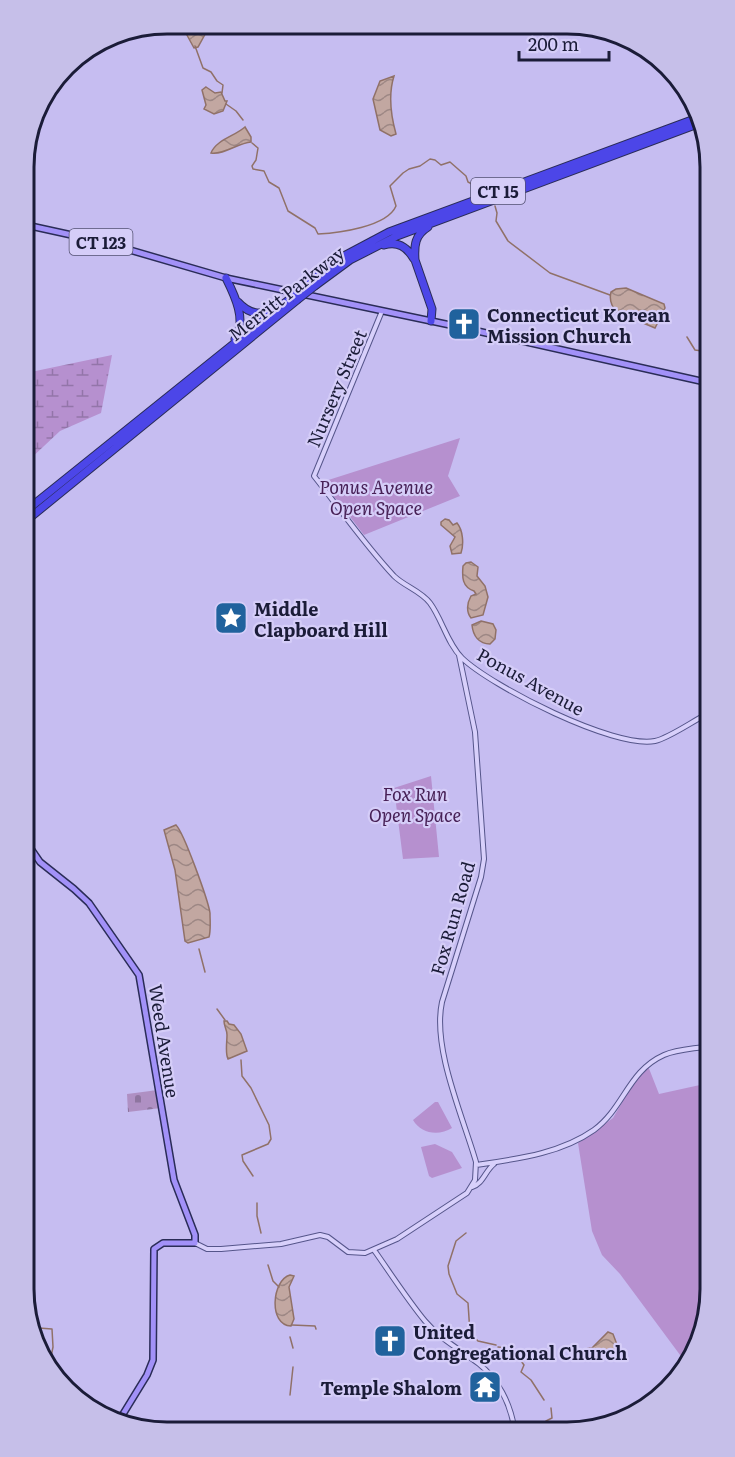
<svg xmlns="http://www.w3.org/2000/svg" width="735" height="1457" font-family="Literata,serif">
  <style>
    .green { fill: #b690cf }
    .wetland { fill: url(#wetland-marsh) }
    .cemetery { fill: url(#cemetery-stones) }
    .water { fill: url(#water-waves); stroke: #907168; stroke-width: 1.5 }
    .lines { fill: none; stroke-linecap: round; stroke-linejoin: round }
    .stream { stroke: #907168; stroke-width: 1.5 }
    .minor-casing { stroke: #55558a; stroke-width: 6 }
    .major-casing { stroke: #2a2c57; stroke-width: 8 }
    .highway-casing { stroke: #2a2c57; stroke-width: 9 }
    .minor { stroke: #d8d0fb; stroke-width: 4 }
    .major { stroke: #a291f8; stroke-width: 5 }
    .highway { stroke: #4c46e8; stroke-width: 7 }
    .highway-bridge-casing { stroke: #2a2c57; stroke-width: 9; stroke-linecap: butt }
    .highway-bridge { stroke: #4c46e8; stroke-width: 7 }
    .labels { text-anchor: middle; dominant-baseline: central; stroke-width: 4.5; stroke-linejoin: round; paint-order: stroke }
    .shield { fill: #d5cdf8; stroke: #535172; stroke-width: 1.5 }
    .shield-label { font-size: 16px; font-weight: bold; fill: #1b1c38 }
    .street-label { font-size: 18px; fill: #1b1c38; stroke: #d5cdf8 }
    .poi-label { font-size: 18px; font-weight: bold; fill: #1b1c38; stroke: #d5cdf8; text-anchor: start }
    .park-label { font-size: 18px; font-style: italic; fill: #472056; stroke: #d5cdf8 }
    .rim { fill: none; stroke: #1b1c38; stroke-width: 3 }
  </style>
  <defs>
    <pattern id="wetland-marsh" width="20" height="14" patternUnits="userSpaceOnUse" patternTransform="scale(1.5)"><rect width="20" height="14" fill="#b690cf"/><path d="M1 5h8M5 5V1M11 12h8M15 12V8" fill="none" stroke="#9375a9"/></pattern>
    <pattern id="cemetery-stones" width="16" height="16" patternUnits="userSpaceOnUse" patternTransform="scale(1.5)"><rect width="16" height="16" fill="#af90c3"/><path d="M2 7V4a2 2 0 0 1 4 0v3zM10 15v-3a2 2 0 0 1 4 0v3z" fill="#8e759f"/></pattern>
    <pattern id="water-waves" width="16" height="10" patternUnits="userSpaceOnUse" patternTransform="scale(1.5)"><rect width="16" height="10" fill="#c2a7a1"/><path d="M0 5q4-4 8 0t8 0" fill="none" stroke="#9d8784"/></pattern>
  </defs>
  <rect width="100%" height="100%" fill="#c6bdf1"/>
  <path class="green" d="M 460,438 L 448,476 L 460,496 L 364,535 L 338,501 L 319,483 Z
    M 431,776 L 439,857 L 403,859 L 394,788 Z
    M 648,1066 L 659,1094 L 709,1083 L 711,1299 L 686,1363 L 620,1274 L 602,1255 L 592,1231 L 578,1143 L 613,1118 L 631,1087 Z
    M 435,1102 L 438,1102 L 452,1128 C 439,1136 421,1134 413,1120 Z
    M 435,1144 L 452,1152 L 462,1168 L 432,1178 L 429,1176 L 421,1147 Z"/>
  <path class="wetland" d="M 112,355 L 101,413 L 60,431 L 27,462 L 26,373 Z"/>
  <path class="cemetery" d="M 158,1090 L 161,1108 L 128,1112 L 127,1094 Z"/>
  <path class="water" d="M 187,24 L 207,24 L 208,29 L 198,47 L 194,48 L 182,26 Z
    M 394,76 C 388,95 391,116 396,134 L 391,136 L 380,130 L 373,99 L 380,81 Z
    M 206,87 L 215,93 L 221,92 L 225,101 L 227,101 L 223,111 L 214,114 L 204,109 L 206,105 L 202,90 Z
    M 245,127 L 251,137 L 251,142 C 238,143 224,155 211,153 C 216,140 235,136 245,127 Z
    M 626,288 L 664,304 L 665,308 L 655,328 L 617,312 C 611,306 609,300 611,292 L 616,289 Z
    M 445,519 L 449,520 L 453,525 L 457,523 C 463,530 464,544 461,553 L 452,554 L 450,546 L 455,537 L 441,525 L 441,522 Z
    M 471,562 L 478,567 L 477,576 L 485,586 L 488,597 L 483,615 L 471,618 C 466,612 467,603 471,596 L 476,594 L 474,591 C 462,587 462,577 463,566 L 466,563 Z
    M 481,621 L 493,624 L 496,630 L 495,639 L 490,644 C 479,644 473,636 472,625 Z
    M 176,825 C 184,833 208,900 210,913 C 210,921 211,930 209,937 L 188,943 L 185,941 L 175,870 L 164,830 Z
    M 227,1021 L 229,1024 L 234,1025 L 241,1034 L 247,1051 L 228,1059 C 225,1053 227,1043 227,1035 C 227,1029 224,1027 224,1021 Z
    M 290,1275 L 294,1276 L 289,1287 L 294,1319 L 291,1326 C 268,1325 272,1280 290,1275 Z
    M 608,1332 L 613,1334 L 619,1350 L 618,1353 L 616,1354 L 610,1349 L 596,1357 L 589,1356 L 583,1361 L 579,1361 L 585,1349 L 592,1348 Z"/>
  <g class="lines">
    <path class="stream" d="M 195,46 L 203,68 L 211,72 L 217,81 L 223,85 L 222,93
      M 226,104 L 236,111 L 243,120
      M 252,143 L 258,148 L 256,160 L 252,166 L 253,169 L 264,171 L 269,182 L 279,188 L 288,211 L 315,228 L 318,234 C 338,233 387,227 396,206 L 390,186 L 403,173 L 409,169 L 420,166 L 430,159 L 435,160 L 441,165 L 450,162 L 466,176 L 468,182 L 484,190
      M 495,206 L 497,213 L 496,221 L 508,241 L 550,273 L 610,295
      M 687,337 L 695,350 L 702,351 L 705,349
      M 199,949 L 205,972
      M 217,1009 L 225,1020
      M 241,1060 L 242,1076 L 251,1088 L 269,1125 L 271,1139 L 268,1144 L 242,1155 L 243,1161 L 253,1176
      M 257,1203 L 257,1216 L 261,1233
      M 466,1233 L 456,1241 L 448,1266 L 449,1274 L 457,1294 L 468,1303 L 470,1333 L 478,1341 L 496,1345
      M 268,1265 L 273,1281 L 279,1287
      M 31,1325 L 39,1328 L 52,1329 L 53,1347 L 51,1357
      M 292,1325 L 315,1326 L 316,1329
      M 290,1337 L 293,1348
      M 498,1347 C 510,1347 518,1356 524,1365 L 521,1372 L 531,1380 L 544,1400
      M 290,1395 L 293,1367
      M 545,1426 L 546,1421 L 552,1418 L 551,1408"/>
    <g class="minor-casing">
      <path id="minor" d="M 382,311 L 314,476 C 340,509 365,545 394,576 C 404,586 421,591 430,603 C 442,619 447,643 462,658 C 491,686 614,749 655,741 C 669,738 693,721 707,714
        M 476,1165 C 516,1159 560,1154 594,1130 C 624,1108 628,1071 664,1055 C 678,1049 694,1049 709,1046
        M 472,1187 C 483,1184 485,1171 494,1164
        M 195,1243 L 207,1249 L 221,1249 L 281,1244 L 320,1235 L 328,1237 L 348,1252 L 365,1253 L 397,1239 L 467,1193 L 475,1180 L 476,1162 C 463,1117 432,1048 442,1002 L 481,877 L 484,859 L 475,732 L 459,655
        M 374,1250 C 391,1274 407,1299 425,1321 C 442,1341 460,1349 479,1364 C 498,1379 510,1403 514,1427"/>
    </g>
    <g class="major-casing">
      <path id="major" d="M 26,225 L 99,241 L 226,278 L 455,326 L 705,382
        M 29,846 L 40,862 L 74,889 L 89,903 L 139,975 L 174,1180 L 195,1235 L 195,1243 L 163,1243 L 154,1249 L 153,1360 L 147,1375 L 120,1419"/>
    </g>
    <g class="highway-casing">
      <path id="highway" d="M 428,227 C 415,235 414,245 415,260 L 432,309 L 431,321
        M 384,245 C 398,241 407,247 414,259
        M 226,278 C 235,296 247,321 235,339
        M 306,285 L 340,258 L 389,232 L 700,117
        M 316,285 L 350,260 L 397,236 L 703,122
        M 238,302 C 247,312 258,316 271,311
        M 27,510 L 291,298
        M 27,520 L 297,300"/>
    </g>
    <use href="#minor" class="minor"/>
    <use href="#major" class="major"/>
    <use href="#highway" class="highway"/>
    <g class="highway-bridge-casing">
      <path id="highway-bridge" d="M 291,298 L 306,285
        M 297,300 L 316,285"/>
    </g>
    <use href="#highway-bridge" class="highway-bridge"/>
  </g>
  <defs>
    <g id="church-square" transform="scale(1.725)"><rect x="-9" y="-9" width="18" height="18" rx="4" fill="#20629d" stroke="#d5cdf8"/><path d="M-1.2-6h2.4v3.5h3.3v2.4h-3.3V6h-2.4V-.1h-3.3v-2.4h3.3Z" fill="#fff"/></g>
    <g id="sight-square" transform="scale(1.725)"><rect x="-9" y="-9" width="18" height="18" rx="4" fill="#20629d" stroke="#d5cdf8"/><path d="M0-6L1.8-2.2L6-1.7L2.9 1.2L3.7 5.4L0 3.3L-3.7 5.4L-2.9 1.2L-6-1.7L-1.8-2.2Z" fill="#fff"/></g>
    <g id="temple-square" transform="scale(1.725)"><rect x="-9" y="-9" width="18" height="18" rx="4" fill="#20629d" stroke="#d5cdf8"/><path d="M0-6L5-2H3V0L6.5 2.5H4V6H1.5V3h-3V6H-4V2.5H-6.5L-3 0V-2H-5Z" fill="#fff"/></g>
  </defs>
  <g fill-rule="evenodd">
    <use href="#church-square" x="464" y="324"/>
    <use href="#sight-square" x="231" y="618"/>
    <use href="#church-square" x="390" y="1341"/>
    <use href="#temple-square" x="485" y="1387"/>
  </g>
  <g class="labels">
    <g class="shield">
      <rect x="471" y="178" width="54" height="26" rx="4.5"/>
      <rect x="69.5" y="229" width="63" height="26" rx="4.5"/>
    </g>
    <g class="shield-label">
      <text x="498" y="191">CT 15</text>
      <text x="101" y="242">CT 123</text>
    </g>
    <g class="street-label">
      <text transform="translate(286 293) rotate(-38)">Merritt Parkway</text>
      <text transform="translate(336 388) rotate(-67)">Nursery Street</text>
      <text transform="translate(531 681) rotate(29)">Ponus Avenue</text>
      <text transform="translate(452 918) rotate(-74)">Fox Run Road</text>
      <text transform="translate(165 1041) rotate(81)">Weed Avenue</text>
    </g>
    <g class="poi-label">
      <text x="487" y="314">Connecticut Korean<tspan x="487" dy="21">Mission Church</tspan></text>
      <text x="254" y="608">Middle<tspan x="254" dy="21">Clapboard Hill</tspan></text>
      <text x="413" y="1331">United<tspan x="413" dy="21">Congregational Church</tspan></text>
      <text x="462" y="1387" text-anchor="end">Temple Shalom</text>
    </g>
    <g class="park-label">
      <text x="376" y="486">Ponus Avenue<tspan x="376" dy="21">Open Space</tspan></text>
      <text x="415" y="793">Fox Run<tspan x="415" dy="21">Open Space</tspan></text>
    </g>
  </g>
  <path d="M0 0H735V1457H0ZM167 34H567A133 133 0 0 1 700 167V1289A133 133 0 0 1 567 1422H167A133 133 0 0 1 34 1289V167A133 133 0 0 1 167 34Z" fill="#c6bfe9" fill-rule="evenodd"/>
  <path class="rim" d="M167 34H567A133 133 0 0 1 700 167V1289A133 133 0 0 1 567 1422H167A133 133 0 0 1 34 1289V167A133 133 0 0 1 167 34Z"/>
  <path d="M519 51v9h90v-9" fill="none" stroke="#1b1c38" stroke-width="3"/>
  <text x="528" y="51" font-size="18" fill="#1b1c38" stroke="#d5cdf8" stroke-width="4.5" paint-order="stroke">200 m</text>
</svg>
